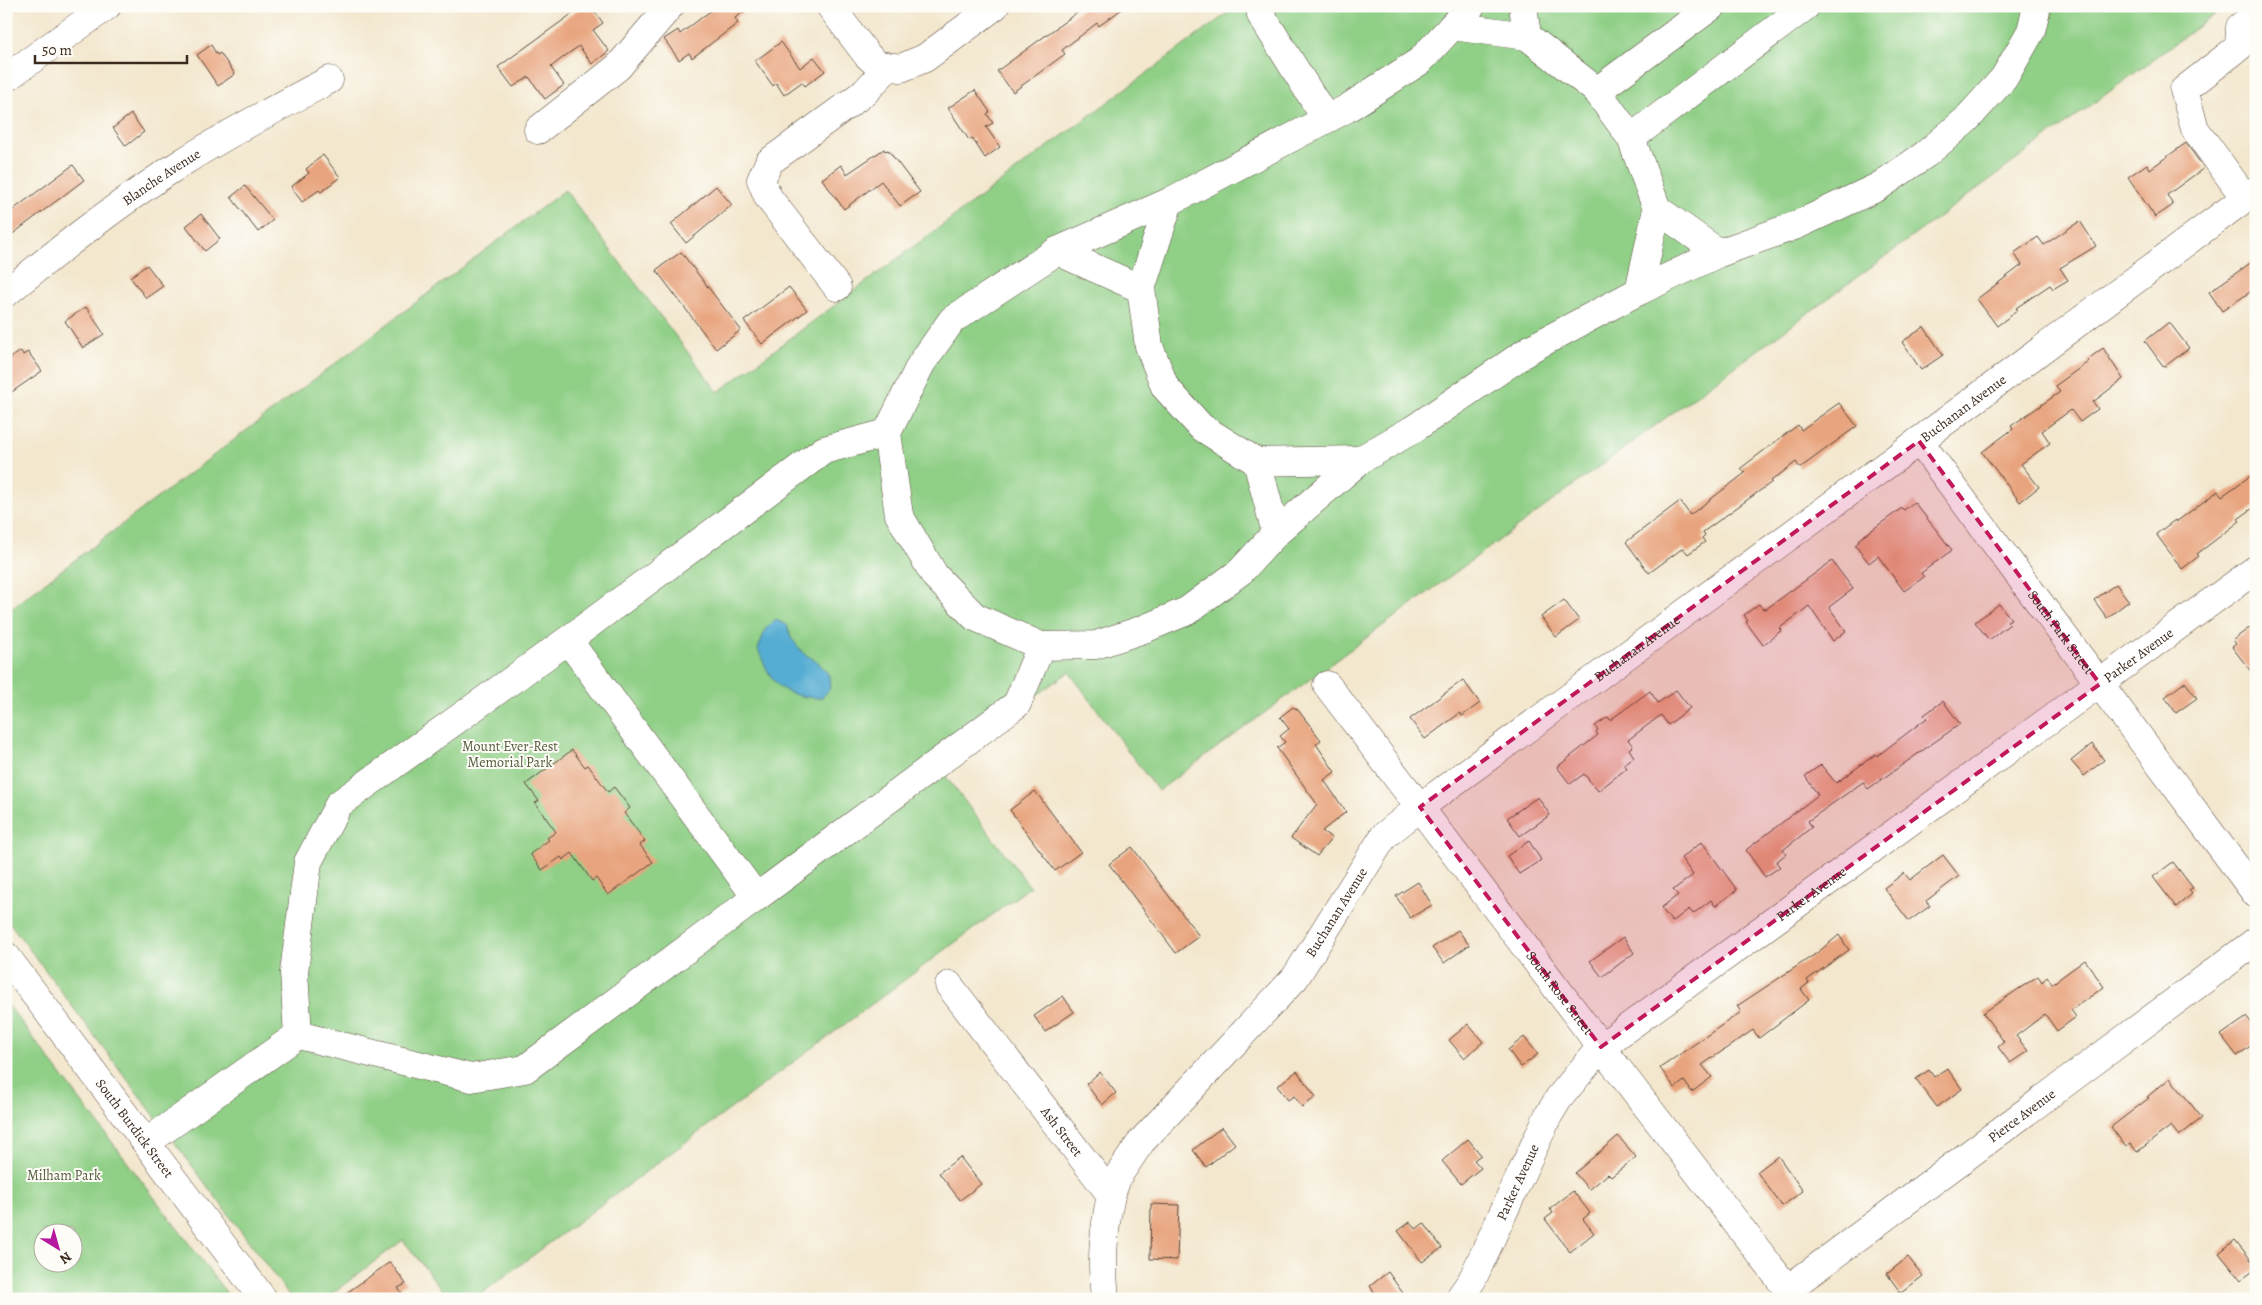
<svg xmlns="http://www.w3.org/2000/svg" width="2262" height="1305" font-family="Alegreya,serif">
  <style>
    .green { fill: #8fcf86; stroke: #657c52; fill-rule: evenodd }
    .water { fill: #56add3; stroke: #486c78 }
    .building { fill: #e8a47e }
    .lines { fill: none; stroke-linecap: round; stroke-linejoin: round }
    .minor-casing { stroke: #574638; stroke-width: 29 }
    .minor { stroke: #fff; stroke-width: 28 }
    .marked { fill: #c2185b; fill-opacity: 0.2; stroke: #c2185b; stroke-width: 4; stroke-dasharray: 10 6; stroke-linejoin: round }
    .labels { text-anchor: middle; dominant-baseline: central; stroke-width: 4; stroke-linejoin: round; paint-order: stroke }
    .street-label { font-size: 14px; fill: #3b2a1e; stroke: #fdfcf7 }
    .park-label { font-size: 14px; fill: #545c3d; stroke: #fdfcf7 }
  </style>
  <rect width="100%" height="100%" fill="#fdfcf7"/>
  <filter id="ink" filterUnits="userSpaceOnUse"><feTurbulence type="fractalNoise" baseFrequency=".02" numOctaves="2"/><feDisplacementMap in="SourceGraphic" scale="10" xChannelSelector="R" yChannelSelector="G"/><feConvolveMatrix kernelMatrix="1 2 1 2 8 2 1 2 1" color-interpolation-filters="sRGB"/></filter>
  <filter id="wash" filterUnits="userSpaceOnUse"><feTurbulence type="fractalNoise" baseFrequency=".0096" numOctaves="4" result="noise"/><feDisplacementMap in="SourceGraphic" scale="20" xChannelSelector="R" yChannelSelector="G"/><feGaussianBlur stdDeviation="1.12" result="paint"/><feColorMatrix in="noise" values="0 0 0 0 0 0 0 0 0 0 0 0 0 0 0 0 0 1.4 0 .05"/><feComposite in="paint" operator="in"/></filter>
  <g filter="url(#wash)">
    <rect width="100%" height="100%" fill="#f3e7ce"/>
    <path class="green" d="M 1237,6 L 2226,6 L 1158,791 L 1069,672 L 938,766 L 1030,887 L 474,1299 L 449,1299 L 403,1240 L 325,1299 L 292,1299 L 6,918 L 6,612 L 565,190 L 718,392 Z
      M 6,1002 L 231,1299 L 6,1299 ZM 42,1232 L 72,1232 L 72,1262 L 42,1262 Z"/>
    <path class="water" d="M 776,620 L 787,625 L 791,638 L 804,654 L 817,661 L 829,675 L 830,689 L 821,698 C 780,697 772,684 758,649 L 766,628 Z"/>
    <g id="blocks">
      <path class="building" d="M 583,6 L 591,6 L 603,23 L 593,30 L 609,51 L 592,64 L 579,46 L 565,56 L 551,67 L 564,85 L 545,99 L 529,77 L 513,87 L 498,67 Z
        M 717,6 L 751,6 L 735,18 L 738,23 L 692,58 L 689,53 L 679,60 L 664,39 L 678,30 L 680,34 Z
        M 1086,6 L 1126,6 L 1099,26 L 1097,23 L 1062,50 L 1065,54 L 1013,92 L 997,71 Z
        M 781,42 L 800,68 L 814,57 L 825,71 L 805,86 L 802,82 L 784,95 L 776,83 L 773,86 L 755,61 Z
        M 211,45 L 217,55 L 220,53 L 235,74 L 218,86 L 197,55 Z
        M 975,90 L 990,112 L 987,114 L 993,123 L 986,127 L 1000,147 L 985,158 L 972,138 L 969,140 L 948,108 Z
        M 131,114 L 144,132 L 126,146 L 113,128 Z
        M 2186,143 L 2204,168 L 2167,195 L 2173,205 L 2155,217 L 2128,177 L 2147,164 L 2150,169 Z
        M 884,149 L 885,151 L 888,150 L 920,192 L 900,206 L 881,181 L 844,209 L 822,179 L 841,165 L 847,174 Z
        M 323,155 L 340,177 L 321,192 L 319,190 L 302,202 L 291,187 L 309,173 L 306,169 Z
        M 73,165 L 84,180 L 6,239 L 6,215 Z
        M 245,186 L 273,220 L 258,232 L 231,197 Z
        M 716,186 L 732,205 L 686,243 L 671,224 Z
        M 201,214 L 220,239 L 205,251 L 186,226 Z
        M 2080,221 L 2096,246 L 2060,268 L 2068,280 L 2053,289 L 2050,285 L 2016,308 L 2018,310 L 1997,326 L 1977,299 L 2022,265 L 2014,253 L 2038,237 L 2044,245 Z
        M 681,252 L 741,330 L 716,349 L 656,270 Z
        M 2256,259 L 2256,288 L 2222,311 L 2209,292 Z
        M 147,265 L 163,286 L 146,298 L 130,277 Z
        M 789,287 L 807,310 L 762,344 L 744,321 Z
        M 86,307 L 104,334 L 83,348 L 65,321 Z
        M 2169,322 L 2189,348 L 2164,367 L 2145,341 Z
        M 1924,327 L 1943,355 L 1921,370 L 1902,342 Z
        M 2103,348 L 2123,379 L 2093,402 L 2098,409 L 2080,422 L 2071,410 L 2042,431 L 2050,443 L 2021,464 L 2039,487 L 2020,502 L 1982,452 L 2013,429 L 2011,426 L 2060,392 L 2055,386 L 2088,362 L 2087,360 Z
        M 21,351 L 23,355 L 28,352 L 42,371 L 6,396 L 6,361 Z
        M 1839,403 L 1857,426 L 1800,468 L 1796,462 L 1771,481 L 1772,482 L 1703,532 L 1705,535 L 1702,538 L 1705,542 L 1688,554 L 1683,548 L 1649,573 L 1626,542 L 1680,501 L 1690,515 L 1745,473 L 1741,468 L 1779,439 L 1798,425 L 1801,430 Z
        M 2256,472 L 2256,506 L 2238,519 L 2240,521 L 2197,554 L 2199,556 L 2182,569 L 2156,534 L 2175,520 L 2176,522 L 2218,491 L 2222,496 Z
        M 1914,502 L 1952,550 L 1921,573 L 1924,577 L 1904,591 L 1878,556 L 1869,563 L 1855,545 L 1859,542 L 1858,540 L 1902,508 L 1904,510 Z
        M 1832,561 L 1853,589 L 1829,607 L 1846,631 L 1833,641 L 1809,606 L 1780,628 L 1782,630 L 1763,645 L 1746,622 L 1748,621 L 1744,615 L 1759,604 L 1763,609 L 1765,608 L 1766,609 Z
        M 2116,584 L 2129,601 L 2107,618 L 2094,600 Z
        M 1564,600 L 1579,620 L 1556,637 L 1541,617 Z
        M 1999,604 L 2011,619 L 2007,621 L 2010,624 L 1989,640 L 1975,622 Z
        M 2249,628 L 2256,637 L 2256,678 L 2232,647 L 2236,644 L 2233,640 Z
        M 1463,680 L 1480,703 L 1462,716 L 1460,713 L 1425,739 L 1410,719 Z
        M 2185,682 L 2197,698 L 2176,713 L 2165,697 Z
        M 1676,690 L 1690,708 L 1668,725 L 1661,715 L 1628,740 L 1633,746 L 1629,749 L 1634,757 L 1624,764 L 1627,768 L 1598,791 L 1584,774 L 1570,784 L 1557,767 L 1598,735 L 1596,732 L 1598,730 L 1595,726 L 1608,717 L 1610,720 L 1650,691 L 1658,703 Z
        M 1943,701 L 1960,724 L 1868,789 L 1863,782 L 1808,821 L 1812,827 L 1783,850 L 1786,854 L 1776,862 L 1780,867 L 1765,877 L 1746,850 L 1818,795 L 1805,776 L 1821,765 L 1836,783 L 1876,754 L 1877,756 L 1927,718 L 1924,715 Z
        M 1293,707 L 1298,710 L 1321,740 L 1316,744 L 1335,772 L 1324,780 L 1346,812 L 1322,831 L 1332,838 L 1317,856 L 1291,838 L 1317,804 L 1277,748 L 1285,742 L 1280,736 L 1289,729 L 1280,717 Z
        M 2092,744 L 2104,760 L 2084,776 L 2071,761 Z
        M 572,750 L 585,767 L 588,765 L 608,792 L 614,787 L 630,808 L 624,813 L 645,841 L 640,845 L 653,862 L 608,895 L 596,878 L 592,881 L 572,853 L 563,860 L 561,857 L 542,870 L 530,854 L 549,840 L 547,838 L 556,832 L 535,803 L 539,801 L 526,784 Z
        M 1035,791 L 1081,852 L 1055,871 L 1010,810 Z
        M 1538,797 L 1550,815 L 1520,836 L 1507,818 Z
        M 1529,841 L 1541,860 L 1519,874 L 1507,856 Z
        M 1702,842 L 1737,890 L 1715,906 L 1711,900 L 1693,914 L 1689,909 L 1672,922 L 1661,908 L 1678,895 L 1673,890 L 1693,875 L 1681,858 Z
        M 1132,847 L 1199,936 L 1176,953 L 1109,864 Z
        M 1943,855 L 1959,876 L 1926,901 L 1930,906 L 1909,921 L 1884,888 L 1904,873 L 1910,880 Z
        M 2173,862 L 2193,888 L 2189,890 L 2192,894 L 2176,907 L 2153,877 Z
        M 1418,882 L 1432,905 L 1410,918 L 1396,896 Z
        M 1458,930 L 1469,945 L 1444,963 L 1432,948 Z
        M 1839,935 L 1849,950 L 1807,980 L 1809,983 L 1801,989 L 1809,1000 L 1759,1038 L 1753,1030 L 1702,1065 L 1712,1077 L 1692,1092 L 1684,1081 L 1675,1088 L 1660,1068 L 1741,1012 L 1737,1006 L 1817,953 Z
        M 1623,937 L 1634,953 L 1602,977 L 1590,961 Z
        M 2085,960 L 2104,987 L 2071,1010 L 2076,1017 L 2057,1031 L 2045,1014 L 2016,1036 L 2028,1051 L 2010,1063 L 1998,1047 L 2004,1042 L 1983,1013 L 2038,976 L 2042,982 L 2047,977 L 2052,984 Z
        M 1063,996 L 1074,1012 L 1045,1032 L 1034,1016 Z
        M 2247,1017 L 2256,1029 L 2256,1042 L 2237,1056 L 2221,1035 Z
        M 1468,1024 L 1483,1042 L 1464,1058 L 1449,1040 Z
        M 1524,1037 L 1538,1054 L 1521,1067 L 1508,1050 Z
        M 1947,1068 L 1962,1089 L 1937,1107 L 1916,1079 L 1929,1070 L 1934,1077 Z
        M 1297,1071 L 1316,1097 L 1302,1107 L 1294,1096 L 1288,1100 L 1277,1086 Z
        M 1100,1072 L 1116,1093 L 1102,1105 L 1086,1084 Z
        M 2170,1078 L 2202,1118 L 2179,1136 L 2171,1126 L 2137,1152 L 2131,1144 L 2126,1147 L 2111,1127 L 2149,1098 L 2147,1097 Z
        M 1222,1127 L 1235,1144 L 1206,1167 L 1193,1150 Z
        M 1618,1136 L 1636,1157 L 1611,1177 L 1608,1174 L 1589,1190 L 1575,1173 Z
        M 1468,1139 L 1481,1155 L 1474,1160 L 1481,1168 L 1461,1184 L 1442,1161 Z
        M 1778,1156 L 1803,1191 L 1782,1206 L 1757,1172 Z
        M 960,1157 L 981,1184 L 960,1200 L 939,1173 Z
        M 1573,1191 L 1590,1213 L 1583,1219 L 1594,1233 L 1570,1252 L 1545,1219 L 1553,1213 L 1550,1209 Z
        M 1151,1204 L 1179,1205 L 1177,1260 L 1150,1259 Z
        M 1410,1222 L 1416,1229 L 1424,1223 L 1442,1248 L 1422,1262 L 1398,1231 Z
        M 2235,1240 L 2256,1266 L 2256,1269 L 2241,1280 L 2219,1253 Z
        M 1908,1257 L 1923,1276 L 1901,1293 L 1887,1274 Z
        M 390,1262 L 406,1284 L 398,1288 L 405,1299 L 338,1299 Z
        M 1388,1272 L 1407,1299 L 1379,1299 L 1370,1286 Z"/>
    </g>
  </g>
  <g filter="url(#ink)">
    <use href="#blocks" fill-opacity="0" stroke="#574638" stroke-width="1"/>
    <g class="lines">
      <g class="minor-casing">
        <g id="minor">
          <path d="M 830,6 L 867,55 L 878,65 L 901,68 L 925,58 L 995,6"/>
          <path d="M 1471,6 L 1420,61 L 1346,109 L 1169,202 L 1057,251 L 952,320 L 921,364 L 887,433 L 899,515 L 935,576 L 975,617 L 1041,646 L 1096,645 L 1144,629 L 1187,611 L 1241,571 L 1276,533 L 1360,460 L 1412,430 L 1532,348 L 1639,291 L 1719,253 L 1797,225 L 1878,187 L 1926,154 L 1966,120 L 2004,78 L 2031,31 L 2037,6"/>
          <path d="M 1261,15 L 1326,119"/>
          <path d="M 1452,26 L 1527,36 L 1523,6"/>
          <path d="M 1527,36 L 1597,91 L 1631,138 L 1657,209"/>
          <path d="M 6,78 L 107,6"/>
          <path d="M 1597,91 L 1712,6"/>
          <path d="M 538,130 L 618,67 L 670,6"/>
          <path d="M 1631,138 L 1806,6"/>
          <path d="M 2245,198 L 2195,129 L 2184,90 L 2239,47 L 2240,27 L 2256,15"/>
          <path d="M 1169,202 L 1141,289 L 1149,346 L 1165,387 L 1201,427 L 1257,462 L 1360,460"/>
          <path d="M 1057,251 L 1141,289"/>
          <path d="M 837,287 L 768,197 L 761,180 L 769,162 L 865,92 L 887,68"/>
          <path d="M 1639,291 L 1657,209 L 1719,253"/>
          <path id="s1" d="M 6,293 C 63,247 121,201 183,162 C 230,132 280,106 329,80"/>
          <path id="s2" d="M 1919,441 L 2256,894"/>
          <path d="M 1257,462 L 1276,533"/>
          <path d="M 568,640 L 756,897"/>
          <path id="s3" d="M 1327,685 L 1601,1047 L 1795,1299"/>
          <path id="s4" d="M 6,956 L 263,1299"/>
          <path id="s5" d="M 949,985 L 1111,1195 C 1103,1233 1101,1260 1105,1299"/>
          <path d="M 298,1035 L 294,972 L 308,862 L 339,804 L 568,640 L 824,450 L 887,433"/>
          <path d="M 147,1142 L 298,1035 L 471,1078 L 525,1069 L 1017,704 L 1041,646"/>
          <path id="s6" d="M 1111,1195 L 1118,1176 L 1141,1142 L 1295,978 L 1384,836 L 1420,807 L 1919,441 L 2256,190"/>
          <path id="s7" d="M 1788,1289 L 2256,941"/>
          <path id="s8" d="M 1459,1299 L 1472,1280 L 1548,1116 L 1559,1098 L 1601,1047 L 2256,569"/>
        </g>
      </g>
      <use href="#minor" class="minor"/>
    </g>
  </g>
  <path class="marked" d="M 1919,441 L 2100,684 L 1601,1047 L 1420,807 Z"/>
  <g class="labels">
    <g class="street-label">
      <text stroke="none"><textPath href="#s1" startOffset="194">Blanche Avenue</textPath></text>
      <text stroke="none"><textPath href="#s6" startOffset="1174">Buchanan Avenue</textPath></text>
      <text stroke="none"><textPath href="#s2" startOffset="238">South Park Street</textPath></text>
      <text stroke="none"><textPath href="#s6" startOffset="769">Buchanan Avenue</textPath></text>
      <text stroke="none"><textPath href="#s8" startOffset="956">Parker Avenue</textPath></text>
      <text stroke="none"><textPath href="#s8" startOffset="551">Parker Avenue</textPath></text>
      <text stroke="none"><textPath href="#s6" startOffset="364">Buchanan Avenue</textPath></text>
      <text stroke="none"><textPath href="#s3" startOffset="386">South Rose Street</textPath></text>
      <text stroke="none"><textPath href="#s7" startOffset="291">Pierce Avenue</textPath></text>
      <text stroke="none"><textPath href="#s4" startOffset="215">South Burdick Street</textPath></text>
      <text stroke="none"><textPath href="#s5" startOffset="185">Ash Street</textPath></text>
      <text stroke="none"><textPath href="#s8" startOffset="131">Parker Avenue</textPath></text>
    </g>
    <g class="park-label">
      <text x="510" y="746">Mount Ever-Rest<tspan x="510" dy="16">Memorial Park</tspan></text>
      <text x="64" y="1175">Milham Park</text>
    </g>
  </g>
  <rect width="2262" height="1305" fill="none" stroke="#fdfcf7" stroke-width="25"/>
  <g transform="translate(58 1248) rotate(143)"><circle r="24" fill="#fdfcf7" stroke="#afa8a0"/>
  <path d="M0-4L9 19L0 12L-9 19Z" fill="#b5179e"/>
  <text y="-8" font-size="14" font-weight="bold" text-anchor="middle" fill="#3b2a1e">N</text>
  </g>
  <path d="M35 55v8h152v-8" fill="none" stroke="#3b2a1e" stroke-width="2.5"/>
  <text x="42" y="55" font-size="15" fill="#3b2a1e" stroke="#fdfcf7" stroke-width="4" paint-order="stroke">50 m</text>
</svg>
